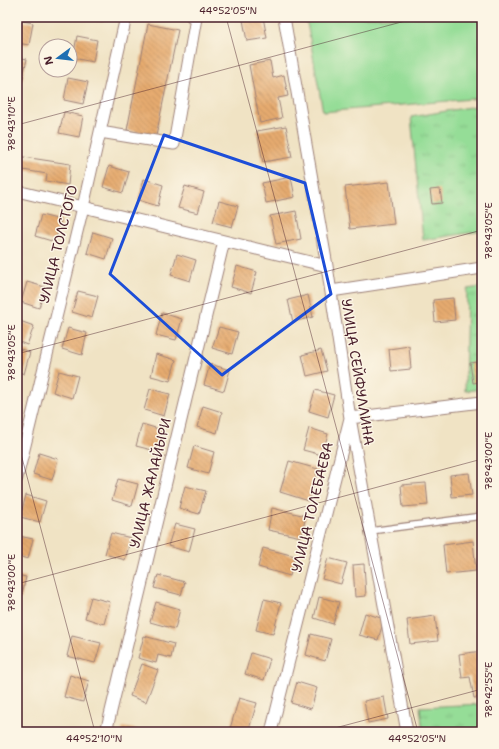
<svg xmlns="http://www.w3.org/2000/svg" width="499" height="749" font-family="'Shantell Sans',sans-serif">
  <style>
    .grass { fill: url(#grass-tufts); stroke: #707e61 }
    .green { fill: #95dd97; stroke: #707e61 }
    .building { fill: url(#building-back-hatch) }
    .lines { fill: none; stroke-linecap: round; stroke-linejoin: round }
    .lane-casing { stroke: #9d8178; stroke-width: 8 }
    .street-casing { stroke: #9d8178; stroke-width: 13 }
    .lane { stroke: #fff; stroke-width: 5.5 }
    .street { stroke: #fff; stroke-width: 11 }
    .marked { fill: none; stroke: #1d4ed8; stroke-width: 3; stroke-linejoin: round }
    .ticks { fill: none; stroke: #4a1f2b; stroke-width: 1; stroke-opacity: 0.45 }
    .labels { text-anchor: middle; dominant-baseline: central; stroke-width: 3; stroke-linejoin: round; paint-order: stroke }
    .street-label { font-size: 14px; fill: #4a1f2b; stroke: #fcf5e5 }
    .neatline { fill: none; stroke: #4a1f2b; stroke-width: 1.5 }
    .ticks-label { font-size: 10px; text-anchor: middle; fill: #4a1f2b }
  </style>
  <defs>
    <pattern id="grass-tufts" width="24" height="20" patternUnits="userSpaceOnUse"><rect width="24" height="20" fill="#95dd97"/><path d="M3 7l-1-3M5 7V3M7 7l1-3M15 17l-1-3M17 17v-4M19 17l1-3" fill="none" stroke="#82bd82"/></pattern>
    <pattern id="building-back-hatch" width="6" height="6" patternUnits="userSpaceOnUse"><rect width="6" height="6" fill="#e6ab6f"/><path d="M-1 5l2 2M0 0l6 6M5-1l2 2" fill="none" stroke="#bc8b5b"/></pattern>
  </defs>
  <rect width="100%" height="100%" fill="#fcf5e5"/>
  <filter id="ink" filterUnits="userSpaceOnUse"><feTurbulence type="fractalNoise" baseFrequency=".025" numOctaves="2"/><feDisplacementMap in="SourceGraphic" scale="8" xChannelSelector="R" yChannelSelector="G"/><feConvolveMatrix kernelMatrix="1 2 1 2 8 2 1 2 1" color-interpolation-filters="sRGB"/></filter>
  <filter id="wash" filterUnits="userSpaceOnUse"><feTurbulence type="fractalNoise" baseFrequency=".012" numOctaves="4" result="noise"/><feDisplacementMap in="SourceGraphic" scale="16" xChannelSelector="R" yChannelSelector="G"/><feGaussianBlur stdDeviation="0.9" result="paint"/><feColorMatrix in="noise" values="0 0 0 0 0 0 0 0 0 0 0 0 0 0 0 0 0 1.4 0 .05"/><feComposite in="paint" operator="in"/></filter>
  <g filter="url(#wash)">
    <rect width="100%" height="100%" fill="#f0e3c4"/>
    <path class="grass" d="M 482,105 L 482,231 L 423,240 L 411,117 Z
      M 482,287 L 482,389 L 465,391 L 467,289 Z
      M 482,704 L 482,732 L 423,732 L 420,707 Z"/>
    <path class="green" d="M 306,17 L 482,17 L 482,98 L 323,112 Z"/>
    <g id="blocks">
      <path class="building" d="M 81,17 L 104,17 L 103,22 Z
        M 263,17 L 267,38 L 247,41 L 243,20 Z
        M 17,20 L 33,23 L 29,45 L 17,43 Z
        M 148,24 L 178,30 L 156,136 L 127,130 Z
        M 77,36 L 97,40 L 93,62 L 73,58 Z
        M 17,57 L 27,59 L 22,81 L 17,80 Z
        M 270,61 L 273,78 L 284,75 L 288,96 L 278,98 L 282,118 L 260,123 L 249,65 Z
        M 68,78 L 88,82 L 83,104 L 64,100 Z
        M 64,112 L 83,116 L 79,137 L 59,133 Z
        M 286,126 L 292,157 L 263,162 L 257,131 Z
        M 17,156 L 70,164 L 68,185 L 46,181 L 47,174 L 17,169 Z
        M 109,166 L 129,172 L 123,193 L 103,187 Z
        M 291,177 L 295,197 L 266,203 L 262,183 Z
        M 144,179 L 163,185 L 158,206 L 138,200 Z
        M 389,182 L 394,224 L 350,229 L 345,187 Z
        M 185,186 L 204,192 L 198,213 L 178,208 Z
        M 440,189 L 442,203 L 432,204 L 430,190 Z
        M 219,201 L 238,206 L 232,227 L 213,222 Z
        M 296,211 L 301,239 L 276,244 L 270,216 Z
        M 41,215 L 61,220 L 55,242 L 35,236 Z
        M 93,232 L 112,238 L 106,259 L 87,253 Z
        M 177,254 L 196,260 L 190,281 L 171,275 Z
        M 237,266 L 257,272 L 251,293 L 231,287 Z
        M 27,282 L 45,287 L 39,308 L 21,302 Z
        M 78,291 L 98,296 L 92,318 L 72,312 Z
        M 308,295 L 313,317 L 293,322 L 288,300 Z
        M 453,298 L 455,320 L 435,322 L 433,300 Z
        M 162,313 L 182,319 L 176,340 L 156,335 Z
        M 17,320 L 34,326 L 27,345 L 17,341 Z
        M 219,327 L 238,332 L 232,354 L 212,348 Z
        M 68,328 L 87,333 L 82,355 L 62,349 Z
        M 409,346 L 411,369 L 391,371 L 389,349 Z
        M 17,348 L 30,352 L 24,374 L 17,371 Z
        M 321,350 L 327,371 L 307,376 L 302,355 Z
        M 156,354 L 176,360 L 170,381 L 151,376 Z
        M 477,362 L 479,382 L 473,383 L 470,363 Z
        M 210,364 L 230,370 L 224,391 L 204,385 Z
        M 59,371 L 78,376 L 72,398 L 53,392 Z
        M 150,389 L 170,394 L 164,416 L 144,410 Z
        M 315,390 L 334,395 L 328,417 L 309,411 Z
        M 203,406 L 222,412 L 217,433 L 197,427 Z
        M 142,424 L 162,430 L 156,451 L 136,446 Z
        M 309,428 L 328,434 L 322,455 L 303,450 Z
        M 194,446 L 214,452 L 208,474 L 188,468 Z
        M 39,453 L 58,459 L 52,480 L 33,474 Z
        M 289,461 L 318,469 L 309,501 L 280,492 Z
        M 469,473 L 472,495 L 452,497 L 450,475 Z
        M 118,479 L 138,484 L 132,506 L 112,500 Z
        M 426,483 L 428,505 L 403,507 L 401,485 Z
        M 185,486 L 206,491 L 199,514 L 179,508 Z
        M 26,495 L 46,501 L 40,522 L 20,517 Z
        M 272,508 L 306,516 L 301,537 L 268,530 Z
        M 175,524 L 195,529 L 189,552 L 168,546 Z
        M 111,533 L 131,538 L 125,560 L 105,554 Z
        M 19,536 L 33,539 L 28,559 L 17,556 Z
        M 473,541 L 476,571 L 446,574 L 443,545 Z
        M 263,548 L 295,556 L 290,576 L 258,567 Z
        M 328,558 L 347,563 L 341,584 L 322,579 Z
        M 364,564 L 366,596 L 355,597 L 353,565 Z
        M 17,575 L 26,577 L 21,599 L 17,598 Z
        M 158,575 L 185,582 L 181,595 L 154,588 Z
        M 91,597 L 110,602 L 104,624 L 85,618 Z
        M 319,597 L 339,602 L 333,624 L 314,618 Z
        M 264,599 L 281,603 L 273,634 L 256,630 Z
        M 156,602 L 180,609 L 175,629 L 150,622 Z
        M 365,613 L 384,619 L 378,640 L 359,635 Z
        M 435,616 L 438,641 L 410,644 L 407,620 Z
        M 311,634 L 331,639 L 325,661 L 306,655 Z
        M 72,636 L 101,643 L 95,663 L 67,656 Z
        M 144,636 L 174,644 L 171,658 L 158,655 L 156,663 L 138,658 Z
        M 482,651 L 482,697 L 474,698 L 470,677 L 462,678 L 459,654 Z
        M 251,653 L 270,659 L 264,680 L 245,674 Z
        M 142,664 L 158,670 L 146,702 L 130,696 Z
        M 70,675 L 89,681 L 83,702 L 64,697 Z
        M 297,682 L 317,688 L 311,709 L 291,703 Z
        M 384,697 L 388,719 L 368,723 L 364,701 Z
        M 239,698 L 257,703 L 248,732 L 229,732 Z
        M 123,727 L 140,730 L 139,732 L 121,732 Z"/>
    </g>
  </g>
  <g filter="url(#ink)">
    <use href="#blocks" fill-opacity="0" stroke="#9d8178" stroke-width="1"/>
    <g class="lines">
      <g class="lane-casing">
        <path id="lane" d="M 370,531 L 482,516"/>
      </g>
      <g class="street-casing">
        <path id="street" d="M 284,17 L 327,266 L 350,418 L 407,732
          M 100,132 L 174,144 L 196,18 L 192,17
          M 17,191 L 327,266
          M 331,291 L 482,268
          M 17,478 L 83,207 L 126,17
          M 106,732 L 224,241
          M 271,732 L 350,418 L 482,402"/>
      </g>
      <use href="#lane" class="lane"/>
      <use href="#street" class="street"/>
    </g>
  </g>
  <path class="marked" d="M 164,135 L 305,183 L 331,294 L 222,375 L 110,274 Z"/>
  <path class="ticks" d="M 226,17 L 418,732M 17,125 L 420,17M 17,354 L 482,230M 17,439 L 95,732M 17,584 L 482,459M 320,732 L 482,689"/>
  <g class="labels">
    <g class="street-label">
      <text transform="translate(58 244) rotate(-76)">УЛИЦА ТОЛСТОГО</text>
      <text transform="translate(358 372) rotate(81)">УЛИЦА СЕЙФУЛЛИНА</text>
      <text transform="translate(150 483) rotate(-76)">УЛИЦА ЖАЛАЙЫРИ</text>
      <text transform="translate(312 507) rotate(-76)">УЛИЦА ТОЛЕБАЕВА</text>
    </g>
  </g>
  <rect width="499" height="749" fill="none" stroke="#fcf5e5" stroke-width="44"/>
  <g transform="translate(58 58) rotate(255)"><circle r="19" fill="#fcf5e5" stroke="#b59f9b"/>
  <path d="M0-3L7 15L0 10L-7 15Z" fill="#1f6fb2"/>
  <text y="-6" font-size="11" font-weight="bold" text-anchor="middle" fill="#4a1f2b">N</text>
  </g>
  <rect x="22" y="22" width="455" height="705" class="neatline"/>
  <g class="ticks-label">
    <text x="228" y="14">44°52'05"N</text>
    <text transform="translate(11 124) rotate(-90)" y="4">78°43'10"E</text>
    <text transform="translate(488 231) rotate(-90)" y="4">78°43'05"E</text>
    <text transform="translate(11 353) rotate(-90)" y="4">78°43'05"E</text>
    <text transform="translate(488 461) rotate(-90)" y="4">78°43'00"E</text>
    <text transform="translate(11 583) rotate(-90)" y="4">78°43'00"E</text>
    <text transform="translate(488 690) rotate(-90)" y="4">78°42'55"E</text>
    <text x="94" y="742">44°52'10"N</text>
    <text x="417" y="742">44°52'05"N</text>
  </g>
</svg>
